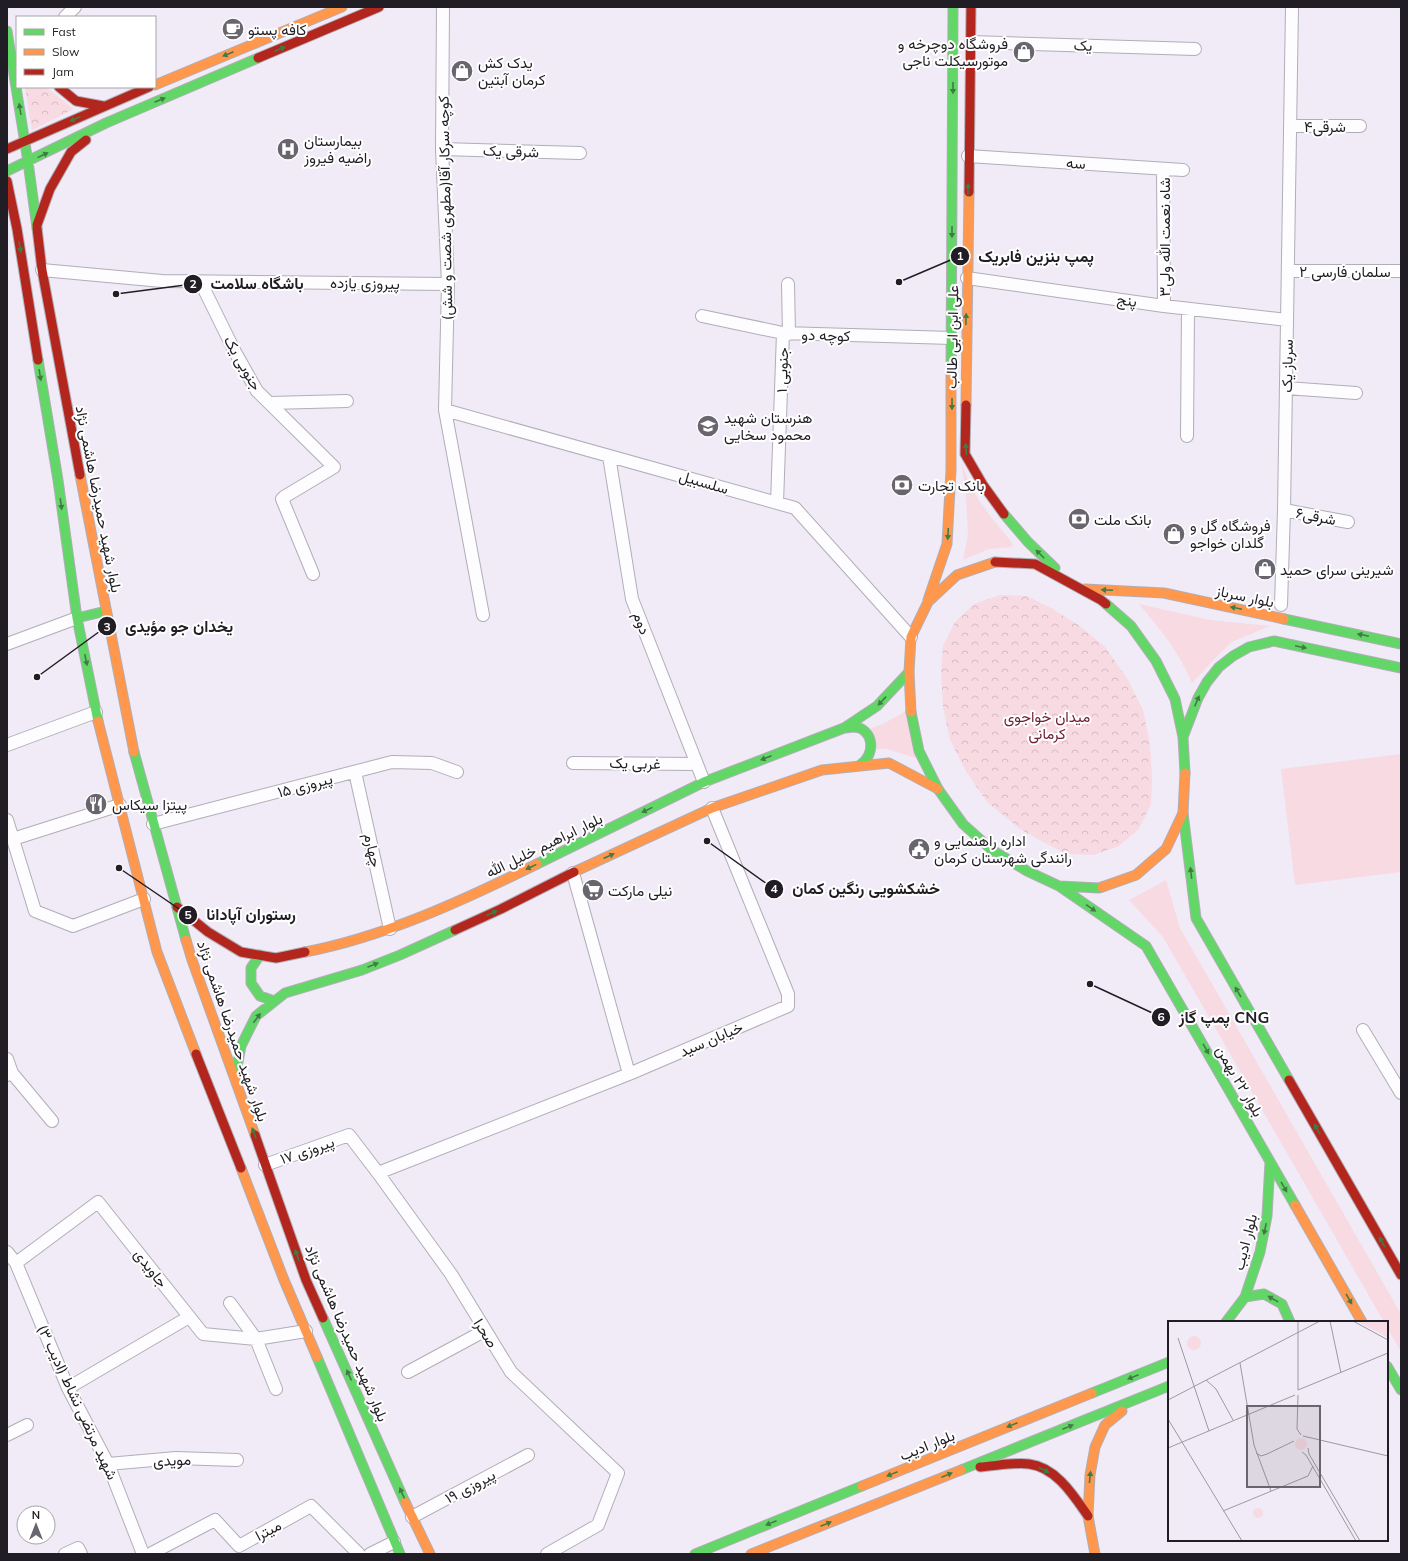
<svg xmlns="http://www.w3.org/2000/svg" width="1408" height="1561" font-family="Mulish,Vazirmatn,sans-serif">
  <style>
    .grass { fill: #f8dae3 }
    .park { fill: url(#park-crowns) }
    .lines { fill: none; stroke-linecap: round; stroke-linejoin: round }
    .street-casing { stroke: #b1aeb6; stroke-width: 14 }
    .fast-casing { stroke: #b1aeb6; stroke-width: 11 }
    .slow-casing { stroke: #b1aeb6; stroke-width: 11 }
    .jam-casing { stroke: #b1aeb6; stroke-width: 11 }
    .street { stroke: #fdfcfe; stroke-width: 12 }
    .fast { stroke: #63d668; stroke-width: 9 }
    .slow { stroke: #ff974d; stroke-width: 9 }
    .jam { stroke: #b3261e; stroke-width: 9 }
    .oneway { fill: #427a46 }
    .labels { text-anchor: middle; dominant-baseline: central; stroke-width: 4; stroke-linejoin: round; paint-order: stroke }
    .poi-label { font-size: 15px; fill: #201d24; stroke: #fff; text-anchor: start }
    .street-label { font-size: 15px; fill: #201d24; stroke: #fff }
    .park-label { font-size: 15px; fill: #702035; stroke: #fff }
    .inset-road { fill: none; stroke: #9d99a2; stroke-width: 1 }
    .view { fill: #69656e; fill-opacity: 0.15; stroke: #69656e; stroke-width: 2 }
    .inset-edge { fill: none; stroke: #201d24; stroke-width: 2 }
    .leader { fill: none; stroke: #201d24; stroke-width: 1.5 }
    .callout-dot { fill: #201d24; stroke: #fff; stroke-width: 1.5 }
    .mark-label { font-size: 12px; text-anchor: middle; font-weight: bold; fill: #fff }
    .callout-label { font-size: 16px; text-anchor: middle; font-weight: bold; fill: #201d24; stroke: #fff; stroke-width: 4; stroke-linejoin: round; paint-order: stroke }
  </style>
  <defs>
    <pattern id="park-crowns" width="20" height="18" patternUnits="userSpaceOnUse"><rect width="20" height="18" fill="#f8dae3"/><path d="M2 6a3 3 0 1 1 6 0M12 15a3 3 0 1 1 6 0" fill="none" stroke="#d4bbc3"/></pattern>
  </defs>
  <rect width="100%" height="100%" fill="#f0ebf6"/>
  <path class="grass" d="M 961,460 C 972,498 990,515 1013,544 L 1011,547 L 989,549 L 963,560 L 968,534 L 966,495 Z
    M 1139,604 L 1210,620 L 1270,626 L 1232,642 L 1222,651 L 1192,683 C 1179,652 1160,629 1139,604 Z
    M 906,711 L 916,758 L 887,749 L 876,749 L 871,728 L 883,724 Z
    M 1401,754 L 1401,872 L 1295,885 L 1281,769 Z
    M 1166,880 L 1180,928 L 1401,1314 L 1401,1352 L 1387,1327 L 1387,1322 L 1384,1322 L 1163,937 L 1129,900 Z"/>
  <path class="park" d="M 25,87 L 46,87 L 74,109 L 32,130 Z
    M 1000,595 L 1027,596 L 1051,608 L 1080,626 L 1106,648 L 1127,678 L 1143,710 L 1150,744 L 1152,778 L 1151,804 L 1139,829 L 1119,846 L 1094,855 L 1067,854 L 1043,842 L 1020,829 L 987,802 L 967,773 L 950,740 L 943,707 L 941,672 L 943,646 L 955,622 L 974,604 Z"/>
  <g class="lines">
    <g class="street-casing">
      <path id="street" d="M 443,7 L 442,149 L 448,284 L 445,410 L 483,615
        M 65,17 L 75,7
        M 971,42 L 1195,49
        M 1290,126 L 1360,126
        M 442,149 L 580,153
        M 968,156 L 1183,170
        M 1163,169 L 1164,306
        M 42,270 L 162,281 L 448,284
        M 1289,271 L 1401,271
        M 967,278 L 1164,306 L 1287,320
        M 201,283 L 235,352 L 257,391 L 334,467 L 284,497 L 282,499 L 313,574
        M 788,284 L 789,334
        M 702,316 L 783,333 L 952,338
        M 1286,388 L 1356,393
        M 270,403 L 347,401
        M 445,410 L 795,508 L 911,637
        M 1187,436 L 1188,309
        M 609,456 L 632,599 L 704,782
        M 777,503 L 783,333
        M 1284,510 L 1348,522
        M 1281,605 L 1284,510 L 1292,7
        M 7,644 L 77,618
        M 7,745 L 96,712
        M 573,763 L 697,764
        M 355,772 L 390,929
        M 7,820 L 35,911 L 73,926 L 144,899
        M 153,824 L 392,762 L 432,763 L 457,772
        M 13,839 L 120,805
        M 573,873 L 629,1074
        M 1363,1030 L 1401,1093
        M 7,1059 L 12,1073 L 7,1075
        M 12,1073 L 52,1121
        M 265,1165 L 349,1135 L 378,1173 L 451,1274 L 511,1372 L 618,1473 L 598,1525 L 547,1554
        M 378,1173 L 629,1074 L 788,1006 L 788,994 L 712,808
        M 7,1252 L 16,1263 L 68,1388 L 108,1464 L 143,1554
        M 16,1263 L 98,1202 L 203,1334 L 256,1339 L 306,1331
        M 230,1303 L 256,1339 L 276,1389
        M 408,1372 L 484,1331
        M 68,1388 L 189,1317
        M 7,1435 L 27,1425
        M 108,1464 L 176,1458 L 237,1460
        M 412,1517 L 528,1455
        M 65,1554 L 78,1548 L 81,1554
        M 150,1554 L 215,1520 L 239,1546 L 311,1506 L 359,1554
        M 370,1554 L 394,1542"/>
    </g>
    <g class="fast-casing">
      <path id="fast" d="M 7,31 L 28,162 L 37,228
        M 7,171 L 106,123 L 258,58
        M 38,360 L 58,480 L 77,618 L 98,721
        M 951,374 L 953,7
        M 1004,514 L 1028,542 L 1055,568
        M 1106,604 L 1131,626 L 1156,661 L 1175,699 L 1183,737 L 1185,773
        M 77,618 L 106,611
        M 1284,619 L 1401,644
        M 911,712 L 919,751 L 938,789 L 963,824 L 992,850 L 1027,871 L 1059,886 L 1099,888 L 1102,887
        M 844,728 C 847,728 851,727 854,727 C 873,728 877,754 860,765
        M 1183,737 L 1198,698 L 1207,682 L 1219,667 L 1233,656 L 1249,647 L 1274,641 L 1401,668
        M 134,752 L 186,940
        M 1183,813 L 1196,918 L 1289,1080
        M 537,864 L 704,782 L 844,728 L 877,706 L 909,672
        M 1059,886 L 1146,946 L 1295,1205
        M 260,955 L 251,968 L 251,983 L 260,996 L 274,1001
        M 235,1078 L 241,1046 L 256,1016 L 285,993 L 362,970 L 400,955 L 455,930
        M 1245,1297 L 1264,1294 L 1282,1304 L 1290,1322
        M 323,1318 L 405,1502
        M 1226,1322 L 1245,1297 L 1260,1252 L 1267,1216 L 1270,1162
        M 317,1357 L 400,1554
        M 1387,1366 L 1401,1390
        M 1092,1393 L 1169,1362
        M 961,1470 L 1169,1386
        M 695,1554 L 862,1486"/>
    </g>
    <g class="slow-casing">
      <path id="slow" d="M 155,85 L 342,7
        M 966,405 L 969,192
        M 80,475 L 134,752
        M 1085,589 L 1164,593 L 1284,619
        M 928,600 L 947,544 L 951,470 L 951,374
        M 911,712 L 909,672 L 911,637 L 928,602 L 957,575 L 995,562
        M 98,721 L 157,952 L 196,1054
        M 574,872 L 712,808 L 822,770 L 889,763 L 938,789
        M 1102,887 L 1136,875 L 1166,849 L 1183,813 L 1185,773
        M 186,940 L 192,960 L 255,1135
        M 305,952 C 384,937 464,900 537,864
        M 241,1168 L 284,1280 L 317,1357
        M 1295,1205 L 1362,1322
        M 862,1486 L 1092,1393
        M 405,1502 L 430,1554
        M 751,1554 L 961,1470
        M 1095,1554 L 1088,1516 L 1090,1475 L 1095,1447 L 1105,1425 L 1122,1411"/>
    </g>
    <g class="jam-casing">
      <path id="jam" d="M 258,58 L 379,7
        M 59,87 L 76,101 L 103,106
        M 7,149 L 149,87
        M 7,181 L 17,229 L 38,360
        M 969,192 L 971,7
        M 37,225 L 50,189 L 71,152 L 86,140
        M 37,228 L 42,270 L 80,475
        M 966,405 L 965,454 L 983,485 L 1004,514
        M 995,562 L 1035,564 L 1101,600 L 1106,604
        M 177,907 L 208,932 L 241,952 L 276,958 L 305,952
        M 455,930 L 501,909 L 574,872
        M 196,1054 L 241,1168
        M 1289,1080 L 1401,1275
        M 255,1135 L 306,1280 L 323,1318
        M 980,1467 C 996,1466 1013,1462 1029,1464 C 1056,1467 1074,1496 1088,1516"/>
    </g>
    <use href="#street" class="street"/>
    <use href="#fast" class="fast"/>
    <use href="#slow" class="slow"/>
    <use href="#jam" class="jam"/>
  </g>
  <defs><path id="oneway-solid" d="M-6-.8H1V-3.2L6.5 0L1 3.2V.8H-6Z"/></defs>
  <g class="oneway">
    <use href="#oneway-solid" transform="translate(280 49) rotate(-23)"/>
    <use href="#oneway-solid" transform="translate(228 54) rotate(157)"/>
    <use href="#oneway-solid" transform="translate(953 88) rotate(90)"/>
    <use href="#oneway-solid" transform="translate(160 100) rotate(-23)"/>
    <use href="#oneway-solid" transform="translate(20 109) rotate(-99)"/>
    <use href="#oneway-solid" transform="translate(75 119) rotate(156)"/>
    <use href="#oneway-solid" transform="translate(43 155) rotate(-26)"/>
    <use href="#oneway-solid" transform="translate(968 189) rotate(-89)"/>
    <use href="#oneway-solid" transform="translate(952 232) rotate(90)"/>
    <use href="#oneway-solid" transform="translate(20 247) rotate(81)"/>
    <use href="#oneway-solid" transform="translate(966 319) rotate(-89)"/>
    <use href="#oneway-solid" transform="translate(40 375) rotate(81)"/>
    <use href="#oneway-solid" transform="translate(952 404) rotate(90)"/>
    <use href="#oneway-solid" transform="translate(966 449) rotate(-95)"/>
    <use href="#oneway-solid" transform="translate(61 504) rotate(82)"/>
    <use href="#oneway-solid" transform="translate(948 534) rotate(93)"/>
    <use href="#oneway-solid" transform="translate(1040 554) rotate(-135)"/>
    <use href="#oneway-solid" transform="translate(1107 590) rotate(-177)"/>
    <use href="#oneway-solid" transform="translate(1236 608) rotate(-168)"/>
    <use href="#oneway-solid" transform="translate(1363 635) rotate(-168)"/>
    <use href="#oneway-solid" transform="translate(1301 647) rotate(12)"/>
    <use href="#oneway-solid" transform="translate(86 660) rotate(78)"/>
    <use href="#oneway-solid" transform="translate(882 701) rotate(133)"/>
    <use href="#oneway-solid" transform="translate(1197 701) rotate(-67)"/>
    <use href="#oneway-solid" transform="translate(766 758) rotate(159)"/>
    <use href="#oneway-solid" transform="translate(647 810) rotate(154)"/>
    <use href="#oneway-solid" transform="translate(609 856) rotate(-25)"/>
    <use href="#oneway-solid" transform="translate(531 867) rotate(154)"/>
    <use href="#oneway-solid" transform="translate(1191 873) rotate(-97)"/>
    <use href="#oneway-solid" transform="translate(1091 908) rotate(34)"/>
    <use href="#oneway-solid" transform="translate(492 913) rotate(-24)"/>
    <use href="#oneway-solid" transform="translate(373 965) rotate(-22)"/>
    <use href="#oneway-solid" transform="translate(1238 992) rotate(-120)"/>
    <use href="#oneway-solid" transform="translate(257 1018) rotate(-53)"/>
    <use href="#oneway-solid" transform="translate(1206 1049) rotate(60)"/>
    <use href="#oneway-solid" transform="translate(1317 1129) rotate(-120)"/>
    <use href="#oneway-solid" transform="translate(254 1133) rotate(-110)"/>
    <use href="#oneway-solid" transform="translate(1284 1187) rotate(60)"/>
    <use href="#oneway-solid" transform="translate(1265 1229) rotate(102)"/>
    <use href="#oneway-solid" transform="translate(1382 1242) rotate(-120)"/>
    <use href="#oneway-solid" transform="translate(297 1255) rotate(-110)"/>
    <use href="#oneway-solid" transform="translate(1273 1299) rotate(-151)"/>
    <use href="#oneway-solid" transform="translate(1349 1299) rotate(60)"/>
    <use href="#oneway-solid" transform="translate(349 1375) rotate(-114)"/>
    <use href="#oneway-solid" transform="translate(1133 1377) rotate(158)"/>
    <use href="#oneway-solid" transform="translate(1012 1425) rotate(158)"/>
    <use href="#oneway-solid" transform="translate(1068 1427) rotate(-22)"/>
    <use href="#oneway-solid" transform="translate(1044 1470) rotate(27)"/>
    <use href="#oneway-solid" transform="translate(892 1474) rotate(158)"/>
    <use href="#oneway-solid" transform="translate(947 1475) rotate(-22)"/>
    <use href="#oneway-solid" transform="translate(1090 1477) rotate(-84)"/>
    <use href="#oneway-solid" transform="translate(402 1493) rotate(-114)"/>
    <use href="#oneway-solid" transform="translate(771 1523) rotate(158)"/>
    <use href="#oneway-solid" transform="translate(826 1524) rotate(-22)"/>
  </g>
  <defs>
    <g id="cafe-disc" transform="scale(1.15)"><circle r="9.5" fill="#69656e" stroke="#fff"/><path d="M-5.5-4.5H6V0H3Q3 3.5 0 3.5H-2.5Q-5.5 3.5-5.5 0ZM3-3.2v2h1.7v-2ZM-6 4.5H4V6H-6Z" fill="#fff"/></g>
    <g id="shop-disc" transform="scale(1.15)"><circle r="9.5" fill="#69656e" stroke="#fff"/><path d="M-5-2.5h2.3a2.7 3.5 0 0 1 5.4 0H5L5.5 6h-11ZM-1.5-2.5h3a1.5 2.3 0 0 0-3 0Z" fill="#fff"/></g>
    <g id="hospital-disc" transform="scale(1.15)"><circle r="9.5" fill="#69656e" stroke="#fff"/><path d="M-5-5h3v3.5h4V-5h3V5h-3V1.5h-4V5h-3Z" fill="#fff"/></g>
    <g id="school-disc" transform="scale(1.15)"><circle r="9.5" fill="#69656e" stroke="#fff"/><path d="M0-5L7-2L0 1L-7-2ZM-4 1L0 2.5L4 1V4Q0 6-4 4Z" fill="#fff"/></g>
    <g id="bank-disc" transform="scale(1.15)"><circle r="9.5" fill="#69656e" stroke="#fff"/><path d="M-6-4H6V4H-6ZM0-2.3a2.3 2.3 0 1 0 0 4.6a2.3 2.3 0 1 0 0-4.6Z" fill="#fff"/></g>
    <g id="restaurant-disc" transform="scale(1.15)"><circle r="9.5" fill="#69656e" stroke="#fff"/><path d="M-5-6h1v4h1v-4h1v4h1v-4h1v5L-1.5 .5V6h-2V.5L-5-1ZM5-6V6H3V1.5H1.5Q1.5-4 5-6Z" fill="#fff"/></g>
    <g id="civic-disc" transform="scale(1.15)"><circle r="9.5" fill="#69656e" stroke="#fff"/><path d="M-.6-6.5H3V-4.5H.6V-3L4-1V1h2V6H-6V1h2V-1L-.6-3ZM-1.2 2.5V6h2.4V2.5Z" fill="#fff"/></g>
    <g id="supermarket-disc" transform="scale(1.15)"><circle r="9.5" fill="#69656e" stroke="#fff"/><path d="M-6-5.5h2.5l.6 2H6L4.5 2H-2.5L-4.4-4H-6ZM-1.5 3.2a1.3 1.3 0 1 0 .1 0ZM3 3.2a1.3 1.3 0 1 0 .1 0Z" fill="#fff"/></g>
  </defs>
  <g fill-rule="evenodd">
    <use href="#cafe-disc" x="233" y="29"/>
    <use href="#shop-disc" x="1024" y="52"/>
    <use href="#shop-disc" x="462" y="71"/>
    <use href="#hospital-disc" x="288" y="149"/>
    <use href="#school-disc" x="708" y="426"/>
    <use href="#bank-disc" x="902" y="485"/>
    <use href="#bank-disc" x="1079" y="519"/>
    <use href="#shop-disc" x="1174" y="534"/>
    <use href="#shop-disc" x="1265" y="569"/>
    <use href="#restaurant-disc" x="96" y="804"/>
    <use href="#civic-disc" x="919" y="849"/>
    <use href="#supermarket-disc" x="593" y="890"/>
  </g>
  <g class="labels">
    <g class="poi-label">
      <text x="248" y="29">کافه پستو</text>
      <text x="1008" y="43" text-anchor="end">فروشگاه دوچرخه و<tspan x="1008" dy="17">موتورسیکلت ناجی</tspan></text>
      <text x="478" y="62">یدک کش<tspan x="478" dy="17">کرمان آبتین</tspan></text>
      <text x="304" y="140">بیمارستان<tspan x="304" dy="17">راضیه فیروز</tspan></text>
      <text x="724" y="417">هنرستان شهید<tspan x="724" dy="17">محمود سخایی</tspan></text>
      <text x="918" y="485">بانک تجارت</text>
      <text x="1094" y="519">بانک ملت</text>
      <text x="1190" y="525">فروشگاه گل و<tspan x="1190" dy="17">گلدان خواجو</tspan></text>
      <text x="1280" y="569">شیرینی سرای حمید</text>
      <text x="112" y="804">پیتزا سیکاس</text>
      <text x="934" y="840">اداره راهنمایی و<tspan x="934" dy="17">رانندگی شهرستان کرمان</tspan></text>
      <text x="608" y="890">نیلی مارکت</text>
    </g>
    <g class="street-label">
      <text transform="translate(1083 45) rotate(2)">یک</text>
      <text x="1325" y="126">شرقی۴</text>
      <text transform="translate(511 151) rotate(2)">شرقی یک</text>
      <text transform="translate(1076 163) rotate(4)">سه</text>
      <text transform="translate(445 208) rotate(-91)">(مطهری شصت و شش)کوچه سرکار آقا</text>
      <text transform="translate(1164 237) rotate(-90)">شاه نعمت الله ولی۳</text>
      <text x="1345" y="271">سلمان فارسى ٢</text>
      <text transform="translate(365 283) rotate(1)">پیروزی یازده</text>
      <text transform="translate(1127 300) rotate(8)">پنج</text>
      <text transform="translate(826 335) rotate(2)">کوچه دو</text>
      <text transform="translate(952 337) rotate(-89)">علی ابن ابی طالب</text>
      <text transform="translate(243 363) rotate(60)">جنوبی یک</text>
      <text transform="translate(1287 366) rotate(-89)">سرباز یک</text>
      <text transform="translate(782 370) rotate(-88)">جنوبی ۱</text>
      <text transform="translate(704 482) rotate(16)">سلسبیل</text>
      <text transform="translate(99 499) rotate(79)">بلوار شهید حمیدرضا هاشمی نژاد</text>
      <text transform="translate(1316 516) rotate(11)">شرقی۶</text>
      <text transform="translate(1245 596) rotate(12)">بلوار سرباز</text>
      <text transform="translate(642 623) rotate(69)">دوم</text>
      <text transform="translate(635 763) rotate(1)">غربی یک</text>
      <text transform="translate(305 785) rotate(-15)">پیروزی ۱۵</text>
      <text transform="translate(544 845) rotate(-26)">بلوار ابراهیم خلیل الله</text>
      <text transform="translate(373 850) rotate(77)">چهارم</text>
      <text transform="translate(233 1031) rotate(71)">بلوار شهید حمیدرضا هاشمی نژاد</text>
      <text transform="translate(711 1039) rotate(-23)">خیابان سید</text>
      <text transform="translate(1240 1081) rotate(60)">بلوار ۲۲ بهمن</text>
      <text transform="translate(307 1150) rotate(-19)">پیروزی ۱۷</text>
      <text transform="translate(1245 1242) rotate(-76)">بلوار ادیب</text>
      <text transform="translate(151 1268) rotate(52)">جاویدی</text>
      <text transform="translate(347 1333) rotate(67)">بلوار شهید حمیدرضا هاشمی نژاد</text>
      <text transform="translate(486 1333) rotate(58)">صحرا</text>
      <text transform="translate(78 1402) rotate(65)">شهید مرتضی نشاط (ادیب ۳)</text>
      <text transform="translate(927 1445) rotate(-22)">بلوار ادیب</text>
      <text transform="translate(172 1460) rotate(-2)">مویدی</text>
      <text transform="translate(470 1486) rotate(-28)">پیروزی ۱۹</text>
      <text transform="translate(268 1530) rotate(-28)">میترا</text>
    </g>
    <g class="park-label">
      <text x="1047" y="716">میدان خواجوی<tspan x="1047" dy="17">کرمانی</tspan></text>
    </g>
  </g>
  <g transform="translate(1168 1321)">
    <rect width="220" height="220" fill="#f0ebf6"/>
    <path d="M 188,0 L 220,0 L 220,17 L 206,9 ZM19 22a7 7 0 1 1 14 0a7 7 0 1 1-14 0ZM127 123a6 6 0 1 1 12 0a6 6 0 1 1-12 0ZM85 192a5 5 0 1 1 10 0a5 5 0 1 1-10 0Z" fill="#f8dae3"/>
    <path class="inset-road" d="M 130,0 L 130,69M 162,0 L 173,52M 185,0 L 220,19M 10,17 L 41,110M 72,42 L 86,124 L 103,170M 38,59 L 48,68 L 65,99M 130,69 L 220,32M 130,74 L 129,108 L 133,114M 0,79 L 152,0M 0,98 L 74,220M 135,115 L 220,135M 0,127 L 127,74M 140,127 L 141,133 L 192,220M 134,131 L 138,134 L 188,220M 88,132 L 93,135 L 99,133 L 126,120M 55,190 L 140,155 L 145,145"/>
    <path class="view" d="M 79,85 L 152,85 L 152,166 L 79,166 Z"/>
    <rect width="220" height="220" class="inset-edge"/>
  </g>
  <path class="leader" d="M899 282L960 256M116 294L193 284M37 677L107 626M707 841L774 889M119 868L188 915M1090 984L1161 1017"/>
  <g class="callout-dot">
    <circle cx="899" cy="282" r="4"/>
    <circle cx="116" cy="294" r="4"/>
    <circle cx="37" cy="677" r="4"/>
    <circle cx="707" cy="841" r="4"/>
    <circle cx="119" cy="868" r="4"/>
    <circle cx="1090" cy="984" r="4"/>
    <circle cx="960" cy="256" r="10"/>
    <circle cx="193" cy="284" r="10"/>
    <circle cx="107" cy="626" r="10"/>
    <circle cx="774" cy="889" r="10"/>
    <circle cx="188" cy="915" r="10"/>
    <circle cx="1161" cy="1017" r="10"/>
  </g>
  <g class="mark-label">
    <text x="960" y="260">1</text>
    <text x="193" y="288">2</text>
    <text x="107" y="631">3</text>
    <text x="774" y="893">4</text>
    <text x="188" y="919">5</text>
    <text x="1161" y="1021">6</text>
  </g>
  <g class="callout-label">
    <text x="1036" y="262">پمپ بنزین فابریک</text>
    <text x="257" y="289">باشگاه سلامت</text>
    <text x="179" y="632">یخدان جو مؤیدی</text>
    <text x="866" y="894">خشکشویی رنگین کمان</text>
    <text x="251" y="920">رستوران آپادانا</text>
    <text x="1224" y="1023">پمپ گاز CNG</text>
  </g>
  <rect width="1408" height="1561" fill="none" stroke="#201d24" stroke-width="16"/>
  <rect x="16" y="16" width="140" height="72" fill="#ffffff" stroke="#a6a5a7"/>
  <rect x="24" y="29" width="20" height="6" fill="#63d668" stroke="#a6a5a7"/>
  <text x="52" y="36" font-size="12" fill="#201d24">Fast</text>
  <rect x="24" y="49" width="20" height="6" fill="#ff974d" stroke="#a6a5a7"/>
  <text x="52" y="56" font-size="12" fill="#201d24">Slow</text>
  <rect x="24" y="69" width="20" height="6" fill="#b3261e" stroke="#a6a5a7"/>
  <text x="52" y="76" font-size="12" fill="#201d24">Jam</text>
  <g transform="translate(36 1525)"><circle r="19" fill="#ffffff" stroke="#a6a5a7"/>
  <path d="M0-3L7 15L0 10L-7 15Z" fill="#69656e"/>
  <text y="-6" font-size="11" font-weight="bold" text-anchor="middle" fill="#201d24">N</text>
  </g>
</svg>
